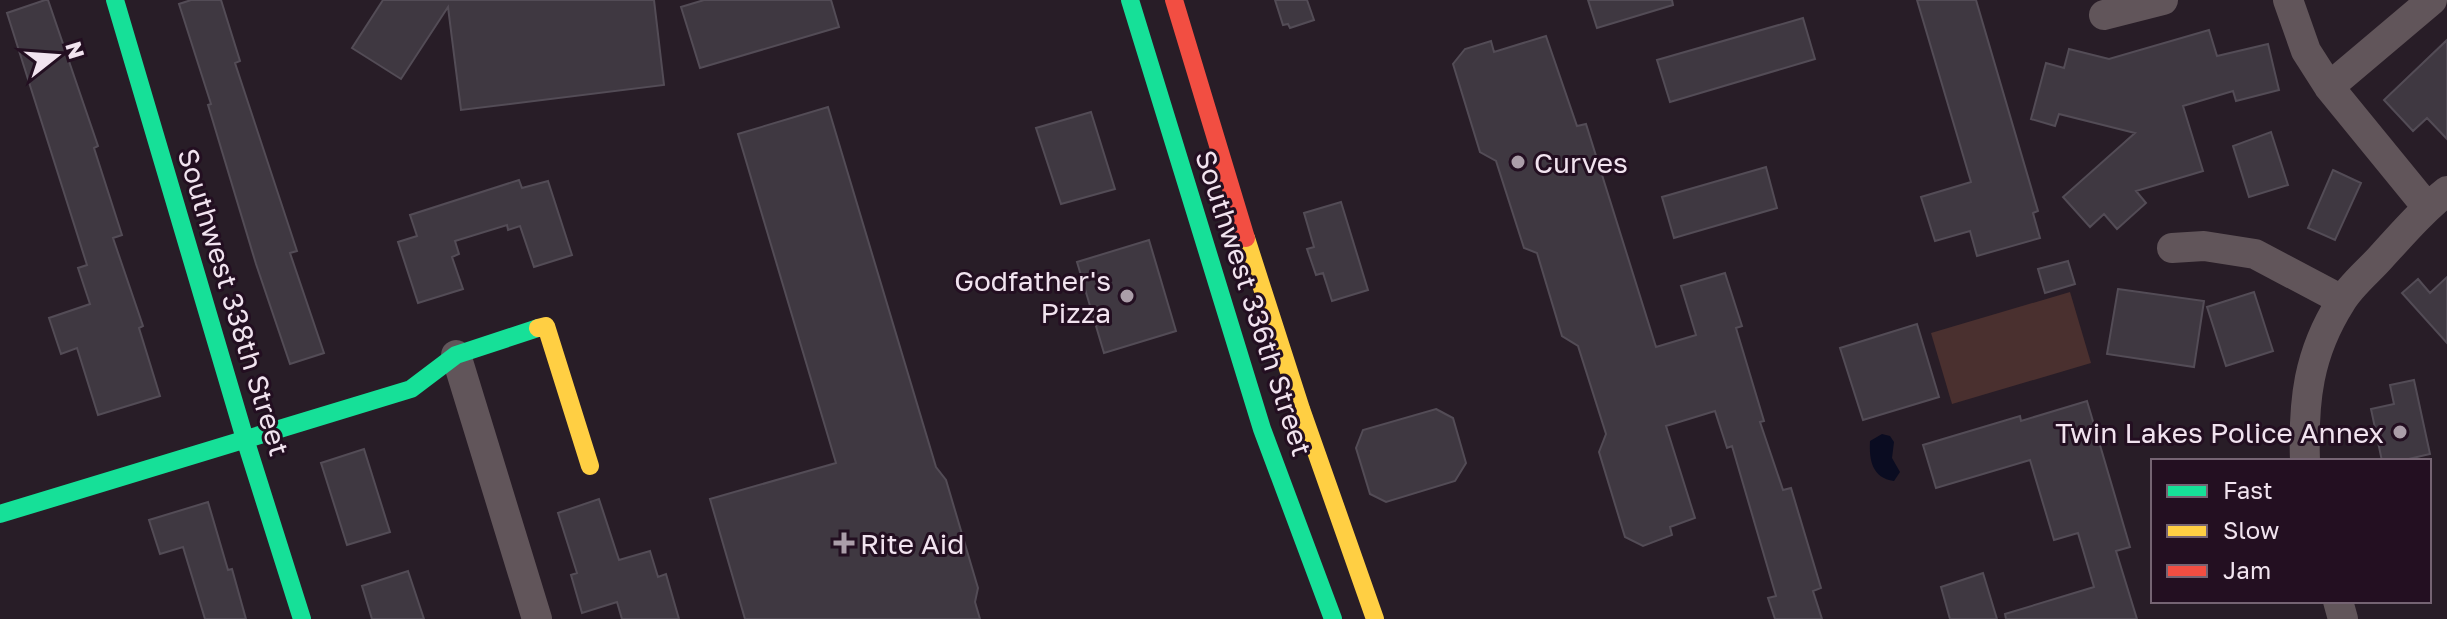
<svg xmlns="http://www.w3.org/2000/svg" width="2447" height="619" font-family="'Golos Text',sans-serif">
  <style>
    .green { fill: #4a302f }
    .water { fill: #0a0c21 }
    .building { fill: #3f3841; stroke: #534c56; stroke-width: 2 }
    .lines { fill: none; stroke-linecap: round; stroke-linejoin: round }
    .street { stroke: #61555a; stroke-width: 30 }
    .fast { stroke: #16e098; stroke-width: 18 }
    .slow { stroke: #ffcf43; stroke-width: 18 }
    .jam { stroke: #f24e42; stroke-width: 18 }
    .poi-dot { fill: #ab9ea9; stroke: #230f21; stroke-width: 3 }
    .labels { text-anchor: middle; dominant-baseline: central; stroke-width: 6; stroke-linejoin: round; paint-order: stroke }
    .poi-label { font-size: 28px; fill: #f1e3ef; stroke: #230f21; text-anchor: start }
    .street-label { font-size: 28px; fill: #f1e3ef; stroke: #230f21 }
  </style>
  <rect width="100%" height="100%" fill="#281d27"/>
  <path class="green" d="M 2070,292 L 2091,363 L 1952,404 L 1931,333 Z"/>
  <path class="water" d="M 1882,434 L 1890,436 L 1894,442 L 1892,458 L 1900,472 L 1894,481 C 1872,478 1869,460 1870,441 Z"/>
  <path class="building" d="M 45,0 L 48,0 L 98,146 L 94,148 L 122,235 L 113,238 L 143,326 L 139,328 L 160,396 L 98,415 L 77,348 L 61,354 L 49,318 L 90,304 L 78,268 L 87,265 L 7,13 Z
    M 191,0 L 221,0 L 240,61 L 235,63 L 297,251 L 290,253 L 324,353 L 290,364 L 256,264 L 208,105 L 211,104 L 179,4 Z
    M 383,0 L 654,0 L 664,85 L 461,110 L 448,7 L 401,79 L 352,48 Z
    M 704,0 L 831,0 L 839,27 L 700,68 L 681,7 Z
    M 1275,0 L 1307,0 L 1314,20 L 1290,28 L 1288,24 L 1283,25 Z
    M 1588,0 L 1672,0 L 1673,5 L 1597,28 Z
    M 1917,0 L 1976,0 L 2038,211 L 2033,213 L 2040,238 L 1977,256 L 1970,231 L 1935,241 L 1921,197 L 1971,182 Z
    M 1803,18 L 1815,59 L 1670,102 L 1657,60 Z
    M 2209,30 L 2217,56 L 2268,44 L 2279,90 L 2236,101 L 2233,91 L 2183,106 L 2203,171 L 2136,191 L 2146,203 L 2117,229 L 2104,214 L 2090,227 L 2063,197 L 2135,133 L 2059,114 L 2055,126 L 2031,119 L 2046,63 L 2064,68 L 2069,49 L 2109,59 Z
    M 1546,36 L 1577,126 L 1586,124 L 1656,347 L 1696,335 L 1681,286 L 1725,273 L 1742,326 L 1736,328 L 1764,421 L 1760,422 L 1783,490 L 1791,488 L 1821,588 L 1813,591 L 1822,619 L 1775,619 L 1768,598 L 1776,596 L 1732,446 L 1727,448 L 1715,411 L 1666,426 L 1695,518 L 1670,527 L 1672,535 L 1643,546 L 1625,537 L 1599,452 L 1606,434 L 1578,346 L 1562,336 L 1537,253 L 1524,248 L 1496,161 L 1480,152 L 1453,64 L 1465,49 L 1491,41 L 1494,52 Z
    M 2447,40 L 2447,139 L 2427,118 L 2413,131 L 2384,100 Z
    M 828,107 L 936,467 L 946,480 L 978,588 L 975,602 L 980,619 L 745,619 L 710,499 L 836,463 L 738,134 Z
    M 1091,112 L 1115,189 L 1061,204 L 1036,128 Z
    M 2271,132 L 2288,185 L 2249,197 L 2233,146 Z
    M 1766,167 L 1777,208 L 1674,238 L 1662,197 Z
    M 2333,170 L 2361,183 L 2335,240 L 2308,228 Z
    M 519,180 L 522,188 L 548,181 L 572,255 L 534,267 L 520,226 L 508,230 L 507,225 L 455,241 L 459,254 L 452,257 L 463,289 L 418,303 L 398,242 L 417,236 L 410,215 Z
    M 1341,202 L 1368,290 L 1332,301 L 1323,273 L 1316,275 L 1307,249 L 1314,247 L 1304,213 Z
    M 1149,240 L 1176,331 L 1104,353 L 1077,262 Z
    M 2068,261 L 2075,284 L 2045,293 L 2038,269 Z
    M 2447,277 L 2447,343 L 2402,293 L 2418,279 L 2430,293 Z
    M 2118,289 L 2204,301 L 2194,367 L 2107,354 Z
    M 2254,292 L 2273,351 L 2226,366 L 2207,307 Z
    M 1917,324 L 1939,397 L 1863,420 L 1840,348 Z
    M 2414,380 L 2430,454 L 2400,461 L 2382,461 L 2371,409 L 2394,404 L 2390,385 Z
    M 2087,401 L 2130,547 L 2116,551 L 2137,619 L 2006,619 L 2005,614 L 2094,587 L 2078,533 L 2054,540 L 2030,460 L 1936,488 L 1923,445 L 2020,416 L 2021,421 Z
    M 1436,409 L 1453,418 L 1466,463 L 1455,481 L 1386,502 L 1370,494 L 1356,448 L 1363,430 Z
    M 364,449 L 390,532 L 347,545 L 321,463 Z
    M 599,499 L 619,560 L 650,551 L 658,577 L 666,574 L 679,619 L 622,619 L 617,602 L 582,613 L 571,575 L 577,573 L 558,513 Z
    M 208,502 L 228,570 L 232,569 L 246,619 L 205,619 L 183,547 L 160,554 L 149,520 Z
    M 408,571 L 424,619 L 372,619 L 362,586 Z
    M 1983,573 L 1997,619 L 1950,619 L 1941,587 Z"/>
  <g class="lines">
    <path class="street" d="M 2288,0 L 2306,51 L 2329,87 L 2427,207
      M 2104,15 L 2163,0
      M 2329,87 L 2432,0
      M 2172,248 L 2204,246 L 2255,254 L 2342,300
      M 456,355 L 537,619
      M 2305,461 C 2303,401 2308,354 2341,302 C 2351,285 2369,271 2382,256 C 2403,233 2423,210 2447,191
      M 2338,601 L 2343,619"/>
    <path class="fast" d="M 115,0 L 245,439 L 302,619
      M 1130,0 L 1262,429 L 1333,619
      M 0,514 L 411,389 L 456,355 L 538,328"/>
    <path class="slow" d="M 1246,238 L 1301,409 L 1375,619
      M 538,328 L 546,326 L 590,466"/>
    <path class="jam" d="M 1174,0 L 1246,238"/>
  </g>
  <g class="poi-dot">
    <circle cx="1518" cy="162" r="8"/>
    <circle cx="1127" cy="296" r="8"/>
    <circle cx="2400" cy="432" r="8"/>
    <path d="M840 531h8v8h8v8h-8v8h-8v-8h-8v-8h8z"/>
  </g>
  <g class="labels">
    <g class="poi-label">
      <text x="1534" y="162">Curves</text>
      <text x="1111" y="280" text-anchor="end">Godfather's<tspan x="1111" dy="32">Pizza</tspan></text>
      <text x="2384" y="432" text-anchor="end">Twin Lakes Police Annex</text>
      <text x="860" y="543">Rite Aid</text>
    </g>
    <g class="street-label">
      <text transform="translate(234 302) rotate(73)">Southwest 338th Street</text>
      <text transform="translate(1254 303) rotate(72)">Southwest 336th Street</text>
    </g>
  </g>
  <rect x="2151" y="459" width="280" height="144" fill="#230f21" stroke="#756473" stroke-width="2"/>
  <rect x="2167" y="485" width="40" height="12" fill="#16e098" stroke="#756473" stroke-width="2"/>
  <text x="2223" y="499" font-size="24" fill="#f1e3ef">Fast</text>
  <rect x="2167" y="525" width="40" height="12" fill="#ffcf43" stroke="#756473" stroke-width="2"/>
  <text x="2223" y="539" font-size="24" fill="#f1e3ef">Slow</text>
  <rect x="2167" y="565" width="40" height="12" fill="#f24e42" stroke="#756473" stroke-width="2"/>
  <text x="2223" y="579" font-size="24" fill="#f1e3ef">Jam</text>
  <g transform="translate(56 56) rotate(73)" stroke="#230f21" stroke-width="6" paint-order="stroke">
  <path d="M0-6L14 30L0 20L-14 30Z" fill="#f1e3ef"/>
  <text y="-12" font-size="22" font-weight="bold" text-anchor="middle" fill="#f1e3ef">N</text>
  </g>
</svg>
